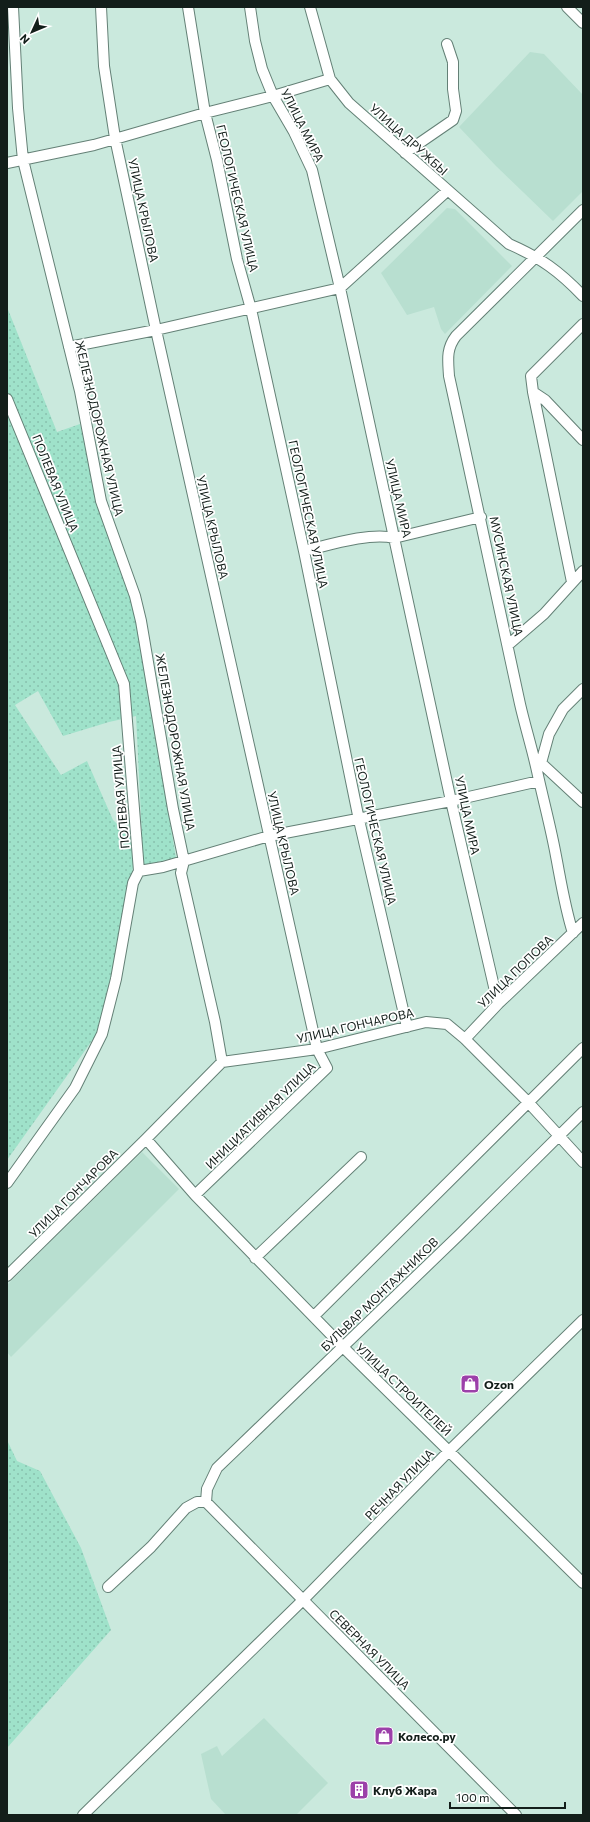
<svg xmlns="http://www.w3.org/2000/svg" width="590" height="1822" font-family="Commissioner,sans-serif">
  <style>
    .built { fill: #b8dfd0 }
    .grass { fill: url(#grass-dots); fill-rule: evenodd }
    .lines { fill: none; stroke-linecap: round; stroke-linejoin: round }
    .minor-casing { stroke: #648076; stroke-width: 12 }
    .minor { stroke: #fff; stroke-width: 10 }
    .labels { text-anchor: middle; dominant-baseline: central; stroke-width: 3.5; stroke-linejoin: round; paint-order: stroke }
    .street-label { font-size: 12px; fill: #131e1a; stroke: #fff }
    .poi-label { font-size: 12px; font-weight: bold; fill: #131e1a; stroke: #fff; text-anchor: start }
  </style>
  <defs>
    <pattern id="grass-dots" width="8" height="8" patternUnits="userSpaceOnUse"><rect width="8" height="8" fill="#9fe2ca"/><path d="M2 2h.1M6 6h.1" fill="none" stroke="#88c1ad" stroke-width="1.8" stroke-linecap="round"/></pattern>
  </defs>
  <rect width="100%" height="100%" fill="#cae9dd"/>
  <path class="built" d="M 530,52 L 544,54 L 583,95 L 583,191 L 553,221 L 496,166 L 459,127 Z
    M 447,208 L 455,209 L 512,266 L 445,334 L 441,329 L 434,307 L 407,315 L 381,273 Z
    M 142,1152 L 179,1189 L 11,1357 L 7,1352 L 7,1285 Z
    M 264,1718 L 328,1783 L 296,1815 L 226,1815 L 211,1799 L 201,1754 L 217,1746 L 222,1756 Z"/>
  <path class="grass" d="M 7,307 L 57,432 L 80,424 L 99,508 L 133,602 L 176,858 L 133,867 L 113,968 L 96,1035 L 7,1160 ZM 38,691 L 63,736 L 109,722 L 136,716 L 142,836 L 132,838 L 113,820 L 87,761 L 61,775 L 15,705 Z
    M 7,1440 L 17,1461 L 40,1471 L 81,1548 L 111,1630 L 7,1748 Z"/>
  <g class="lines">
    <g class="minor-casing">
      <path id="minor" d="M 13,7 L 18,108 L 23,160 L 80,391 L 101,501 L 135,596 L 141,621 L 173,809 L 184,861 L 181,873 L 215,1022 L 222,1062
        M 101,7 L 104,66 L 115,138 L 156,330 L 317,1049 L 327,1068 L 195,1195
        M 188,7 L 205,113 L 217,160 L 237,259 L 251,309 L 304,551 L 359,820 L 407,1027
        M 250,7 L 255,41 L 262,69 L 273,96 L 294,132 L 312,170 L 340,288 L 451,801 L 498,1004
        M 310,7 L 330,79 L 349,103 L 509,244 C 541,258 559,271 583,296
        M 567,7 L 583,23
        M 405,153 L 453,120 L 456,111 L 453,89 L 453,62 L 447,44
        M 7,163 L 94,145 L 205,113 L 273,96 L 330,79
        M 69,347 L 156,330 L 340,288 L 447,191
        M 533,392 L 545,400 L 583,440
        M 7,399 L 124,684 L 139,871 L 133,883 L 116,979 L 102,1034 L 75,1088 L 7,1183
        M 304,551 C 329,545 370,532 394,538 L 481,517
        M 572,582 L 533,392 L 531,376 L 583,324
        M 508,645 L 544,614 L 583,571
        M 535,762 L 541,763 L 583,802
        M 541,763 L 549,734 L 563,709 L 583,689
        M 139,871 L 163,867 L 269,836 L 451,801 L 539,781
        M 573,933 C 565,908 561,882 556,856 C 551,828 543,799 537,771 C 532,748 525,726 520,704 C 496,594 473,485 449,376 C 448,360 446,349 456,336 L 583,210
        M 465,1039 L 498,1004 L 583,923
        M 146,1139 L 195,1195 L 348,1352 L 583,1583
        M 255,1258 L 361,1157
        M 7,1276 L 146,1139 L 222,1062 L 317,1049 L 426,1022 L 447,1024 L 465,1039 L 528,1102 L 583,1162
        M 314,1316 L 583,1048
        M 206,1502 L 207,1489 L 217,1468 L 459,1235 L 583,1112
        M 206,1502 L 516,1815
        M 108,1587 L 151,1547 L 186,1508 L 197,1502 L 206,1502
        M 83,1815 L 303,1600 L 449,1451 L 583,1320"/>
    </g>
    <use href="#minor" class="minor"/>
  </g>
  <defs>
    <g id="shop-square" transform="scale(1)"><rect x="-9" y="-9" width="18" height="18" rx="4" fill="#9c40a9" stroke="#fff"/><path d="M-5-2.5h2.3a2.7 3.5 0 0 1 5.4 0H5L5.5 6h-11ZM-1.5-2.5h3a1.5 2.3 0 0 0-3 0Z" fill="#fff"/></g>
    <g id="building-square" transform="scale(1)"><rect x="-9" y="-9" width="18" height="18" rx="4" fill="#9c40a9" stroke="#fff"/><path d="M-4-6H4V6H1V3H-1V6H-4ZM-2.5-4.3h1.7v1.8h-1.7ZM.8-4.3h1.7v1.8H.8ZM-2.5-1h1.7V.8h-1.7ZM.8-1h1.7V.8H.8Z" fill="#fff"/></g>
  </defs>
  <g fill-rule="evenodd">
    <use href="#shop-square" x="470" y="1384"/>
    <use href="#shop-square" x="384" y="1736"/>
    <use href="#building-square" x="359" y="1790"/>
  </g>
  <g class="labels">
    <g class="street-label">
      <text transform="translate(303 125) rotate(63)">УЛИЦА МИРА</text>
      <text transform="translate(409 139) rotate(42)">УЛИЦА ДРУЖБЫ</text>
      <text transform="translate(238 198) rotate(77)">ГЕОЛОГИЧЕСКАЯ УЛИЦА</text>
      <text transform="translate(144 210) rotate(78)">УЛИЦА КРЫЛОВА</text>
      <text transform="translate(100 428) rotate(77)">ЖЕЛЕЗНОДОРОЖНАЯ УЛИЦА</text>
      <text transform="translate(56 483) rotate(68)">ПОЛЕВАЯ УЛИЦА</text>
      <text transform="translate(399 498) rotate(77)">УЛИЦА МИРА</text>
      <text transform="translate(309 514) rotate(78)">ГЕОЛОГИЧЕСКАЯ УЛИЦА</text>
      <text transform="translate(213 527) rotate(77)">УЛИЦА КРЫЛОВА</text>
      <text transform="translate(507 576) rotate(78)">МУСИНСКАЯ УЛИЦА</text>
      <text transform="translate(176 742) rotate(80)">ЖЕЛЕЗНОДОРОЖНАЯ УЛИЦА</text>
      <text transform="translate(120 797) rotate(-95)">ПОЛЕВАЯ УЛИЦА</text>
      <text transform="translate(468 815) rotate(78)">УЛИЦА МИРА</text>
      <text transform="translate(376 831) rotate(77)">ГЕОЛОГИЧЕСКАЯ УЛИЦА</text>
      <text transform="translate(284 843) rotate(77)">УЛИЦА КРЫЛОВА</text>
      <text transform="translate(515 971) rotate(-44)">УЛИЦА ПОПОВА</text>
      <text transform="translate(355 1025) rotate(-13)">УЛИЦА ГОНЧАРОВА</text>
      <text transform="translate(260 1115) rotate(-44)">ИНИЦИАТИВНАЯ УЛИЦА</text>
      <text transform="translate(73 1193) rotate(-45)">УЛИЦА ГОНЧАРОВА</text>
      <text transform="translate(379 1294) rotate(-44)">БУЛЬВАР МОНТАЖНИКОВ</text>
      <text transform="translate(404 1389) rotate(44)">УЛИЦА СТРОИТЕЛЕЙ</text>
      <text transform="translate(399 1484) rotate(-46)">РЕЧНАЯ УЛИЦА</text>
      <text transform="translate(370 1649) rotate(45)">СЕВЕРНАЯ УЛИЦА</text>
    </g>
    <g class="poi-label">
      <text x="484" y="1384">Ozon</text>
      <text x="398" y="1736">Колесо.ру</text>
      <text x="373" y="1790">Клуб Жара</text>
    </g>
  </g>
  <rect width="590" height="1822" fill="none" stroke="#131e1a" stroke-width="16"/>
  <g transform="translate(32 32) rotate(226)" stroke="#ffffff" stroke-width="3" paint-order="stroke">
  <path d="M0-3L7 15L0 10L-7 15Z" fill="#131e1a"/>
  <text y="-6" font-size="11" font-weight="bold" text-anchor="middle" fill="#131e1a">N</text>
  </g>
  <path d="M450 1802v6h115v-6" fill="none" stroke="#131e1a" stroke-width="2"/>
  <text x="456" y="1802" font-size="12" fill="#131e1a" stroke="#ffffff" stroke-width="3" paint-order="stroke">100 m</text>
</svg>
